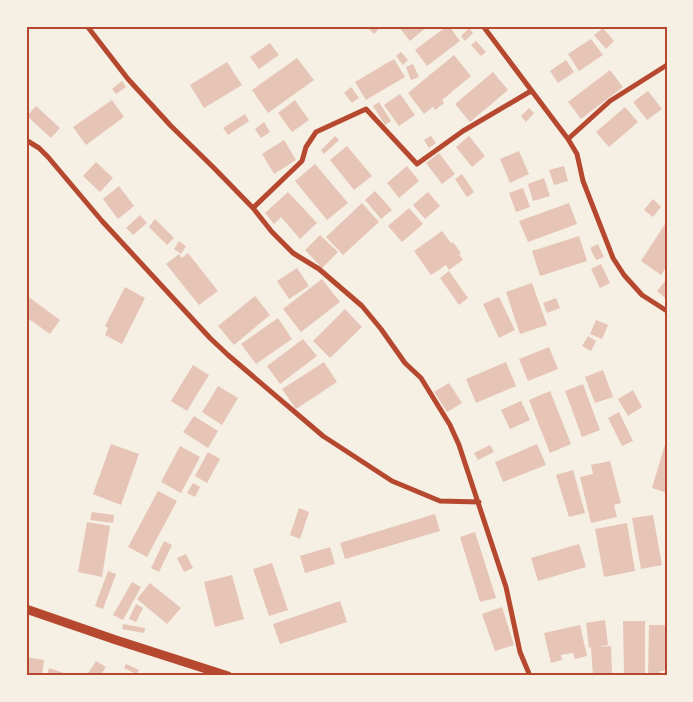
<svg xmlns="http://www.w3.org/2000/svg" width="693" height="702" font-family="'IBM Plex Serif',serif">
  <style>
    .building { fill: #e6c5b7 }
    .lines { fill: none; stroke-linecap: round; stroke-linejoin: round }
    .minor { stroke: #b5482f; stroke-width: 5 }
    .tertiary { stroke: #b5482f; stroke-width: 9 }
    .neatline { fill: none; stroke: #b5482f; stroke-width: 2 }
  </style>
  <rect width="100%" height="100%" fill="#f6efe4"/>
  <path class="building" d="M 366,26 L 382,26 L 374,34 Z
    M 398,26 L 428,26 L 410,41 Z
    M 447,26 L 449,26 L 460,41 L 427,66 L 415,50 Z
    M 469,28 L 473,33 L 465,41 L 461,36 Z
    M 603,28 L 614,41 L 606,49 L 594,35 Z
    M 591,39 L 603,55 L 579,71 L 568,54 Z
    M 476,41 L 486,52 L 481,56 L 471,45 Z
    M 270,43 L 279,55 L 259,69 L 250,57 Z
    M 401,52 L 408,60 L 403,65 L 396,56 Z
    M 454,55 L 471,76 L 442,100 L 444,103 L 435,110 L 433,107 L 424,114 L 408,93 Z
    M 297,58 L 314,80 L 268,113 L 252,90 Z
    M 394,59 L 405,77 L 366,100 L 355,82 Z
    M 566,60 L 574,72 L 558,83 L 550,71 Z
    M 227,62 L 242,85 L 204,108 L 190,85 Z
    M 413,64 L 419,77 L 411,80 L 406,67 Z
    M 610,70 L 623,87 L 581,119 L 568,102 Z
    M 493,72 L 508,90 L 470,122 L 455,104 Z
    M 122,81 L 126,87 L 116,94 L 112,89 Z
    M 351,87 L 359,98 L 352,103 L 344,93 Z
    M 648,91 L 662,109 L 647,120 L 633,102 Z
    M 400,94 L 415,115 L 399,126 L 384,105 Z
    M 112,100 L 124,117 L 86,145 L 73,127 Z
    M 295,100 L 309,120 L 292,132 L 278,113 Z
    M 379,102 L 391,121 L 385,125 L 373,106 Z
    M 36,106 L 60,128 L 51,138 L 27,116 Z
    M 625,107 L 638,122 L 609,147 L 596,132 Z
    M 529,108 L 534,113 L 526,122 L 521,116 Z
    M 245,114 L 249,121 L 228,135 L 223,128 Z
    M 264,122 L 270,132 L 261,138 L 255,129 Z
    M 335,136 L 339,140 L 324,154 L 321,150 Z
    M 431,136 L 436,143 L 429,148 L 424,140 Z
    M 469,136 L 485,156 L 472,167 L 456,147 Z
    M 284,140 L 296,160 L 274,174 L 262,154 Z
    M 347,146 L 372,176 L 354,190 L 330,160 Z
    M 519,151 L 529,174 L 510,183 L 500,159 Z
    M 439,153 L 455,174 L 442,184 L 426,163 Z
    M 96,162 L 113,178 L 100,192 L 83,176 Z
    M 315,164 L 348,203 L 327,220 L 295,181 Z
    M 407,166 L 419,181 L 399,198 L 387,183 Z
    M 564,166 L 568,181 L 554,185 L 549,170 Z
    M 462,174 L 474,192 L 467,197 L 455,179 Z
    M 544,178 L 550,196 L 533,201 L 528,184 Z
    M 119,186 L 134,206 L 118,219 L 103,199 Z
    M 523,188 L 530,207 L 516,212 L 509,193 Z
    M 375,191 L 392,210 L 381,219 L 365,200 Z
    M 288,192 L 317,223 L 300,239 L 281,217 L 274,224 L 265,213 Z
    M 428,192 L 440,206 L 425,219 L 413,205 Z
    M 653,199 L 661,207 L 653,217 L 644,210 Z
    M 362,203 L 379,222 L 343,255 L 326,237 Z
    M 569,203 L 577,224 L 528,242 L 519,221 Z
    M 409,208 L 423,224 L 402,242 L 388,226 Z
    M 140,215 L 147,223 L 133,235 L 126,228 Z
    M 155,219 L 174,238 L 167,245 L 149,227 Z
    M 665,224 L 667,225 L 667,266 L 661,275 L 641,261 Z
    M 442,231 L 451,243 L 453,242 L 461,253 L 459,254 L 463,260 L 449,270 L 446,265 L 431,275 L 414,251 Z
    M 320,235 L 338,252 L 322,268 L 305,250 Z
    M 579,236 L 587,261 L 540,276 L 532,251 Z
    M 179,241 L 186,246 L 181,254 L 174,249 Z
    M 598,244 L 604,257 L 596,260 L 590,248 Z
    M 188,253 L 218,291 L 199,305 L 166,264 L 179,254 L 182,258 Z
    M 601,264 L 610,283 L 600,288 L 591,269 Z
    M 297,268 L 309,286 L 289,299 L 277,281 Z
    M 449,271 L 468,298 L 459,305 L 440,278 Z
    M 322,279 L 340,302 L 301,332 L 283,309 Z
    M 665,281 L 667,283 L 667,296 L 665,298 L 657,291 Z
    M 532,283 L 547,325 L 520,334 L 506,292 Z
    M 125,287 L 145,298 L 122,344 L 105,335 L 108,328 L 105,326 Z
    M 26,295 L 60,320 L 50,334 L 26,317 Z
    M 255,296 L 270,315 L 234,345 L 218,326 Z
    M 499,297 L 515,330 L 499,338 L 483,304 Z
    M 556,298 L 560,308 L 547,313 L 543,303 Z
    M 345,309 L 362,327 L 330,358 L 313,341 Z
    M 278,318 L 292,339 L 256,364 L 241,344 Z
    M 596,320 L 608,325 L 602,339 L 590,334 Z
    M 588,336 L 596,341 L 591,351 L 582,346 Z
    M 303,339 L 317,356 L 280,384 L 267,366 Z
    M 549,347 L 558,369 L 528,381 L 519,359 Z
    M 324,362 L 337,382 L 296,409 L 282,389 Z
    M 506,362 L 516,386 L 476,403 L 466,379 Z
    M 193,365 L 209,375 L 187,411 L 171,401 Z
    M 603,370 L 613,397 L 595,403 L 585,377 Z
    M 449,383 L 462,403 L 447,412 L 434,392 Z
    M 583,384 L 600,430 L 582,437 L 565,391 Z
    M 218,386 L 238,398 L 222,425 L 202,412 Z
    M 633,390 L 642,407 L 628,416 L 618,399 Z
    M 550,391 L 571,444 L 550,453 L 529,400 Z
    M 521,401 L 530,420 L 510,429 L 501,410 Z
    M 619,412 L 633,441 L 622,446 L 608,418 Z
    M 194,416 L 218,431 L 208,448 L 183,432 Z
    M 666,441 L 667,441 L 667,493 L 652,488 Z
    M 111,444 L 139,454 L 121,505 L 93,494 Z
    M 537,444 L 546,465 L 503,482 L 495,462 Z
    M 490,445 L 494,452 L 478,460 L 474,453 Z
    M 180,446 L 200,457 L 181,493 L 161,482 Z
    M 208,452 L 220,459 L 207,483 L 195,476 Z
    M 610,461 L 621,503 L 614,505 L 617,517 L 591,523 L 580,477 L 593,474 L 591,465 Z
    M 573,470 L 585,513 L 569,517 L 556,475 Z
    M 193,483 L 200,487 L 195,497 L 187,493 Z
    M 158,491 L 177,501 L 147,557 L 128,547 Z
    M 299,508 L 309,512 L 300,539 L 290,535 Z
    M 92,512 L 114,515 L 113,523 L 90,520 Z
    M 435,514 L 440,531 L 345,559 L 340,543 Z
    M 653,515 L 662,565 L 641,569 L 632,518 Z
    M 87,522 L 110,526 L 102,577 L 78,572 Z
    M 627,523 L 635,571 L 604,577 L 595,529 Z
    M 475,532 L 496,598 L 480,602 L 460,537 Z
    M 164,541 L 172,545 L 159,572 L 151,568 Z
    M 579,544 L 586,567 L 538,581 L 531,558 Z
    M 330,547 L 335,564 L 305,573 L 300,556 Z
    M 186,554 L 193,568 L 184,572 L 177,558 Z
    M 272,563 L 288,610 L 269,616 L 253,569 Z
    M 108,571 L 116,574 L 103,609 L 95,606 Z
    M 232,575 L 244,619 L 215,627 L 204,582 Z
    M 132,582 L 141,587 L 123,620 L 113,615 Z
    M 150,583 L 181,608 L 167,624 L 137,599 Z
    M 340,601 L 347,622 L 280,644 L 273,624 Z
    M 136,604 L 143,608 L 136,622 L 129,619 Z
    M 502,607 L 514,645 L 495,651 L 482,614 Z
    M 605,620 L 608,645 L 597,647 L 611,646 L 612,676 L 593,676 L 591,647 L 589,648 L 586,623 Z
    M 623,621 L 645,621 L 645,676 L 624,674 Z
    M 123,624 L 145,628 L 144,633 L 122,629 Z
    M 580,625 L 587,656 L 575,659 L 573,653 L 561,655 L 562,660 L 551,663 L 544,633 Z
    M 649,625 L 667,625 L 667,671 L 660,671 L 660,676 L 648,676 Z
    M 26,657 L 44,660 L 42,676 L 26,676 Z
    M 96,661 L 106,667 L 100,676 L 89,676 L 87,675 Z
    M 126,664 L 139,670 L 136,674 L 124,668 Z
    M 49,668 L 67,674 L 67,676 L 47,676 Z"/>
  <g class="lines">
    <path class="minor" d="M 87,26 L 128,79 L 171,126 L 213,167 L 253,208 L 272,232 L 293,253 L 319,269 L 362,306 L 381,329 L 405,363 L 421,378 L 450,425 L 459,445 L 506,587 L 520,652 L 530,676
      M 483,26 L 568,139 L 577,154 L 583,181 L 613,258 L 624,275 L 642,295 L 667,311
      M 568,139 L 610,101 L 667,65
      M 26,140 L 39,148 L 48,157 L 102,221 L 210,338 L 228,355 L 323,436 L 392,481 L 440,501 L 479,502
      M 253,208 L 302,161 L 306,147 L 316,132 L 366,109 L 417,164 L 463,131 L 531,91"/>
    <path class="tertiary" d="M 26,609 L 116,640 L 228,676"/>
  </g>
  <rect width="693" height="702" fill="none" stroke="#f6efe4" stroke-width="55"/>
  <rect x="28" y="28" width="638" height="646" class="neatline"/>
</svg>
